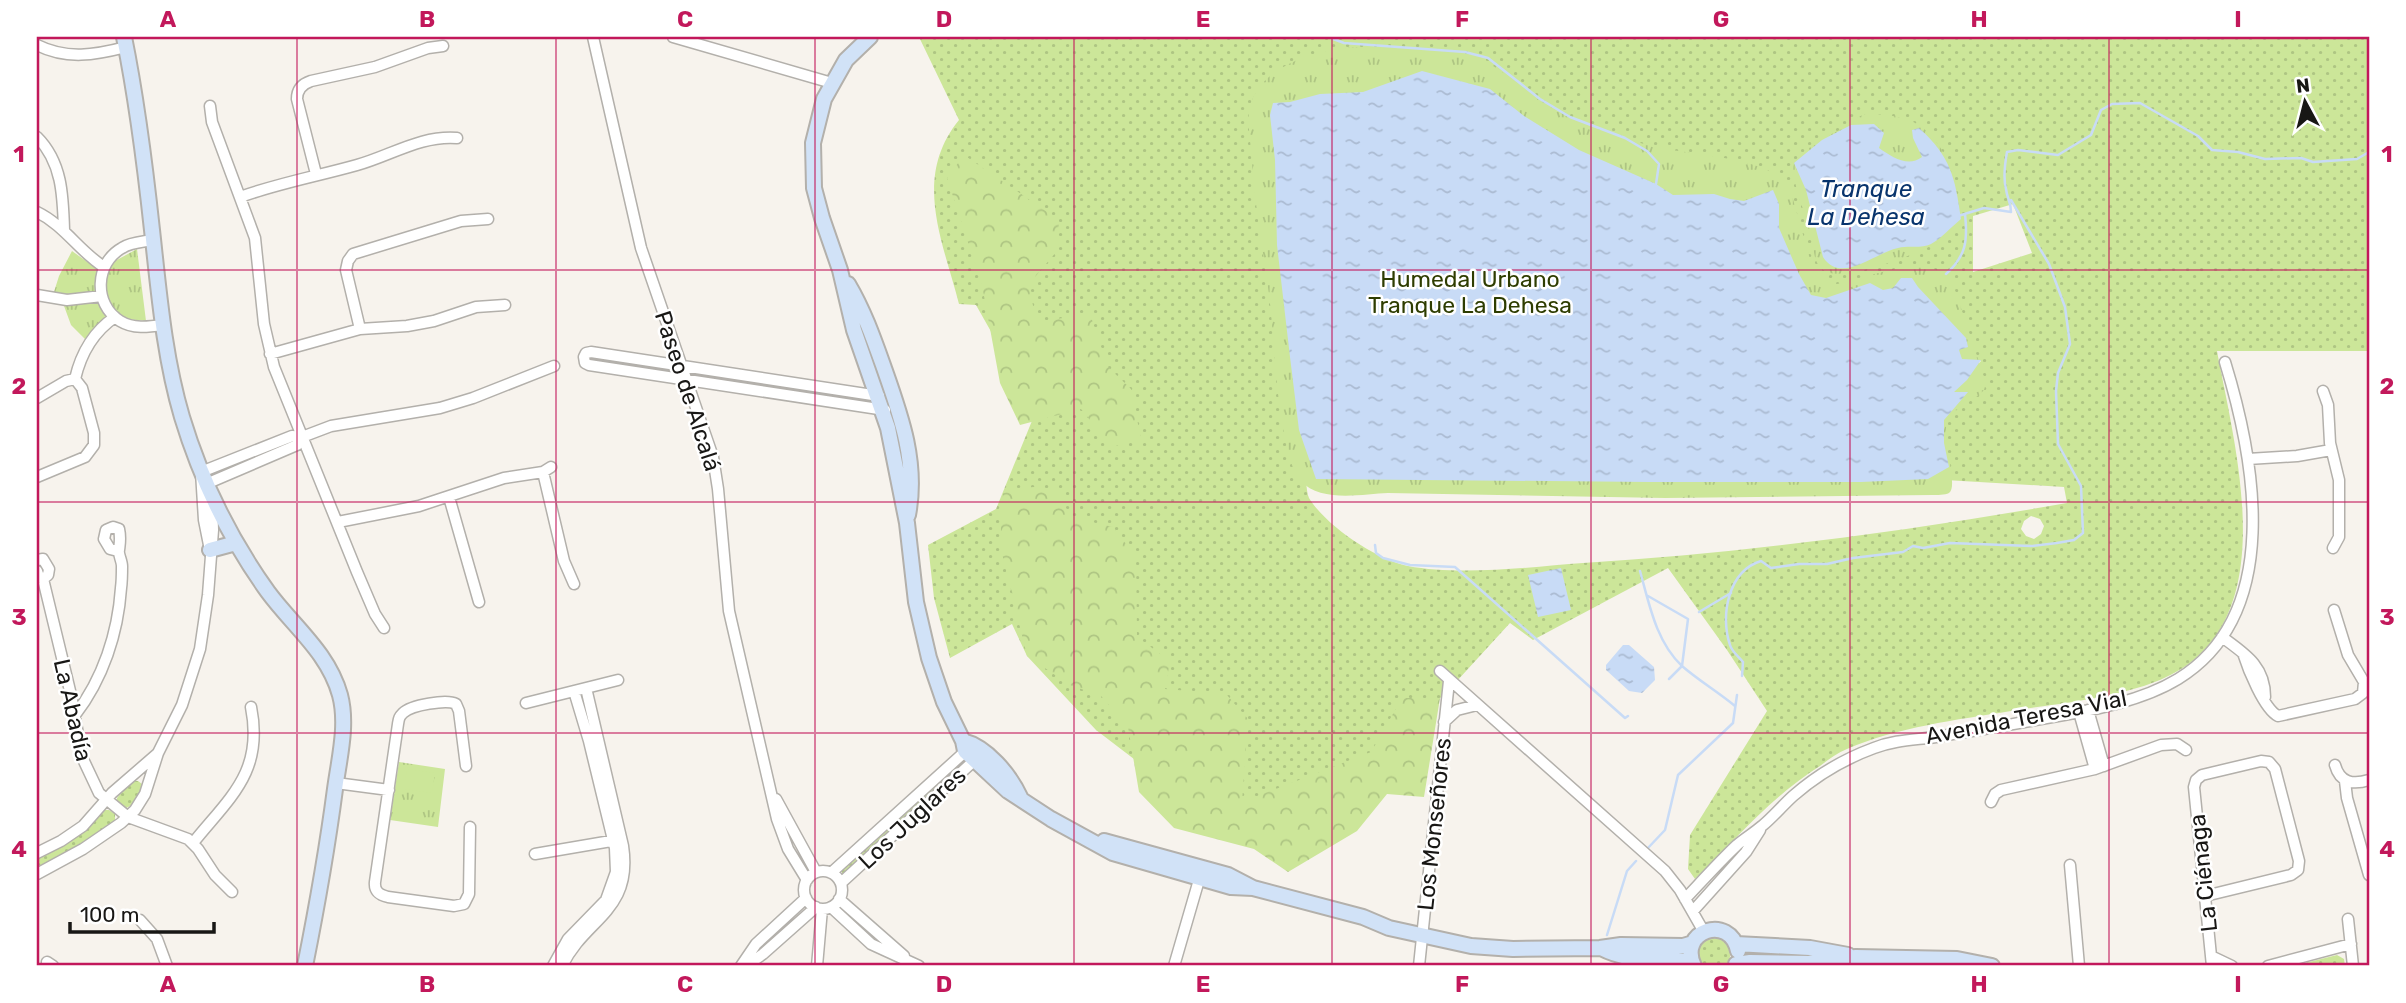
<svg xmlns="http://www.w3.org/2000/svg" width="2406" height="1003" font-family="Rubik,sans-serif">
  <style>
    .grass { fill: url(#grass-dots); fill-rule: evenodd }
    .forest { fill: url(#forest-crowns) }
    .park { fill: url(#park-tufts) }
    .pitch { fill: #cce699 }
    .water { fill: url(#water-ripples) }
    .lines { fill: none; stroke-linecap: round; stroke-linejoin: round }
    .stream { stroke: #c8dbf6; stroke-width: 2.5 }
    .street-casing { stroke: #b3b0ab; stroke-width: 13 }
    .secondary-casing { stroke: #b3b0ab; stroke-width: 18 }
    .street { stroke: #fff; stroke-width: 10 }
    .secondary { stroke: #d1e2f7; stroke-width: 14 }
    .grid { fill: none; stroke: #c2185b; stroke-width: 2; stroke-opacity: 0.55 }
    .labels { text-anchor: middle; dominant-baseline: central; stroke-width: 5; stroke-linejoin: round; paint-order: stroke }
    .park-label { font-size: 23px; fill: #2e3d01; stroke: #fff }
    .street-label { font-size: 23px; fill: #181715; stroke: #fff }
    .water-label { font-size: 24px; font-style: italic; fill: #08346d; stroke: #fff }
    .neatline { fill: none; stroke: #c2185b; stroke-width: 2.5 }
    .grid-label { font-size: 23px; text-anchor: middle; font-weight: bold; fill: #c2185b }
  </style>
  <defs>
    <pattern id="grass-dots" width="8" height="8" patternUnits="userSpaceOnUse" patternTransform="scale(1.75)"><rect width="8" height="8" fill="#cce699"/><path d="M2 2h.1M6 6h.1" fill="none" stroke="#aec583" stroke-width="1.8" stroke-linecap="round"/></pattern>
    <pattern id="forest-crowns" width="20" height="18" patternUnits="userSpaceOnUse" patternTransform="scale(1.75)"><rect width="20" height="18" fill="#cce699"/><path d="M2 6a3 3 0 1 1 6 0M12 15a3 3 0 1 1 6 0" fill="none" stroke="#aec583"/></pattern>
    <pattern id="park-tufts" width="24" height="20" patternUnits="userSpaceOnUse" patternTransform="scale(1.75)"><rect width="24" height="20" fill="#cce699"/><path d="M3 7l-1-3M5 7V3M7 7l1-3M15 17l-1-3M17 17v-4M19 17l1-3" fill="none" stroke="#aec583"/></pattern>
    <pattern id="water-ripples" width="26" height="14" patternUnits="userSpaceOnUse" patternTransform="scale(1.75)"><rect width="26" height="14" fill="#c8dbf6"/><path d="M2 4q2-2 4 0t4 0M15 11q2-2 4 0t4 0" fill="none" stroke="#abbbd2"/></pattern>
  </defs>
  <rect width="100%" height="100%" fill="#f7f3ed"/>
  <path class="grass" d="M 919,37 L 2369,37 L 2369,351 L 2217,351 C 2236,453 2286,628 2160,680 C 2113,699 2061,703 2011,711 C 1956,720 1898,727 1847,749 C 1837,753 1828,760 1820,766 C 1772,796 1735,840 1695,879 L 1688,869 L 1690,835 L 1767,711 L 1727,650 L 1668,568 L 1533,640 L 1510,623 L 1456,682 L 1324,816 L 1185,798 L 1096,730 L 1027,656 L 1012,624 L 950,658 L 934,598 L 928,545 L 996,509 L 1036,411 L 976,305 L 959,304 C 943,241 912,178 959,120 ZM 2013,204 L 2032,253 L 1973,272 L 1973,216 ZM 1962,359 L 1981,361 L 1953,393 L 1944,420 L 1944,443 L 1928,479 L 2064,487 L 2067,503 C 1906,531 1746,553 1583,563 C 1530,567 1460,576 1408,566 C 1377,560 1326,526 1309,498 C 1307,494 1307,488 1306,483 ZM 2031,516 L 2040,519 L 2044,526 L 2041,534 L 2034,539 L 2026,536 L 2021,529 L 2024,521 Z
    M 706,375 L 865,398 L 867,401 L 864,403 L 705,379 L 704,376 Z
    M 959,764 L 961,766 L 845,874 L 842,873 L 842,871 Z
    M 131,781 L 138,781 L 142,784 C 141,793 135,805 126,808 L 117,801 L 117,798 Z
    M 105,810 L 109,810 L 115,814 L 115,821 L 72,849 L 37,867 L 37,859 C 63,845 85,833 105,810 Z
    M 1711,938 C 1728,937 1736,952 1726,966 L 1703,966 C 1695,955 1697,943 1711,938 Z
    M 2337,955 L 2344,959 L 2345,966 L 2293,966 Z"/>
  <path class="forest" d="M 964,155 L 1059,220 L 1057,251 L 1029,284 L 1036,322 L 1090,314 L 1108,367 L 1131,389 L 1141,439 L 1112,447 L 1081,409 L 1020,425 L 1000,383 L 982,285 L 947,178 Z
    M 1033,487 L 1058,489 L 1070,517 L 1113,527 L 1136,557 L 1137,637 L 1170,661 L 1165,689 L 1226,694 L 1248,719 L 1242,802 L 1371,752 L 1402,698 L 1440,698 L 1424,797 L 1387,794 L 1357,831 L 1288,872 L 1254,849 L 1174,828 L 1139,792 L 1128,727 L 1101,696 L 1070,685 L 1027,656 L 1000,545 L 1003,493 Z"/>
  <path class="park" d="M 1353,47 C 1387,48 1446,47 1476,57 C 1500,66 1520,89 1542,102 C 1575,122 1614,136 1651,146 C 1683,155 1775,156 1790,189 L 1812,266 L 1820,278 L 1837,284 C 1867,278 1934,249 1953,284 L 1986,383 L 1984,390 L 1980,394 C 1969,403 1952,409 1947,423 C 1941,439 1959,486 1949,493 C 1945,495 1937,495 1932,495 L 1665,498 L 1388,493 C 1363,494 1320,503 1301,481 C 1293,472 1290,459 1287,447 C 1275,396 1275,345 1269,294 C 1262,246 1254,199 1251,151 C 1250,134 1245,114 1253,98 C 1268,64 1320,49 1353,47 Z
    M 1868,113 C 1881,115 1893,115 1906,119 C 1947,133 1954,180 1962,218 L 1961,227 C 1945,245 1843,286 1823,270 C 1819,267 1816,262 1815,257 C 1813,248 1812,239 1810,231 C 1806,215 1790,178 1794,164 C 1797,152 1843,126 1855,124 L 1858,117 Z
    M 137,249 L 146,321 L 127,319 L 116,311 L 94,328 L 85,339 L 71,325 L 60,295 L 53,295 L 59,276 L 72,251 L 93,266 L 109,270 L 115,261 Z
    M 399,762 L 445,769 L 438,827 L 390,820 Z"/>
  <path class="pitch" d="M 407,769 L 435,773 L 432,793 L 404,789 Z"/>
  <path class="water" d="M 1422,71 L 1490,89 L 1524,116 L 1579,150 L 1656,184 L 1673,195 L 1714,194 L 1730,199 L 1744,201 L 1773,190 L 1779,204 L 1779,228 L 1799,274 L 1811,295 L 1826,298 L 1870,283 L 1883,290 L 1893,288 L 1901,278 L 1912,278 L 1918,287 L 1966,338 L 1968,347 L 1959,350 L 1962,359 L 1981,360 L 1967,380 L 1954,392 L 1968,392 L 1944,420 L 1944,443 L 1949,467 L 1928,479 L 1861,482 L 1649,482 L 1316,479 L 1299,430 L 1290,357 L 1277,245 L 1275,160 L 1270,115 L 1273,103 L 1290,102 L 1320,94 L 1363,92 Z
    M 1874,124 L 1884,133 L 1879,148 C 1892,157 1908,168 1922,157 L 1913,138 L 1912,130 L 1919,128 C 1951,157 1955,177 1961,219 C 1951,227 1942,238 1931,244 C 1921,249 1909,245 1898,248 C 1874,253 1841,285 1823,257 L 1806,190 L 1794,163 L 1822,140 L 1851,125 Z
    M 1561,568 L 1571,610 L 1538,617 L 1528,575 Z
    M 1623,645 L 1629,645 L 1654,667 L 1655,680 L 1642,693 L 1629,691 L 1606,670 L 1606,665 Z"/>
  <g class="lines">
    <path class="stream" d="M 1328,37 L 1344,43 L 1465,52 L 1488,58 L 1540,99 L 1570,117 L 1625,138 L 1647,151 L 1659,164 L 1656,184
      M 1958,216 L 1984,208 L 2011,212 C 2011,202 2007,198 2006,189 C 2003,178 2005,163 2007,152 L 2018,150 L 2058,155 L 2091,135 L 2101,110 L 2112,104 L 2140,103 L 2198,136 L 2212,150 L 2238,152 L 2265,159 L 2301,158 L 2313,162 L 2357,159 L 2369,152
      M 1946,274 C 1966,256 1968,241 1965,214
      M 1375,545 L 1376,553 L 1383,558 L 1410,565 L 1455,567 L 1625,718 L 1628,716
      M 1640,571 C 1649,603 1656,642 1682,666 C 1698,680 1718,692 1735,706
      M 1648,596 L 1688,619 L 1682,666 L 1669,679
      M 1699,612 L 1731,593
      M 1742,676 L 1743,662 C 1739,657 1732,652 1730,645 C 1720,616 1728,571 1761,561 L 1771,568 L 1799,564 L 1827,564 L 1853,558 L 1903,552 L 1913,546 L 1923,548 L 1950,543 L 2031,546 L 2057,543 L 2074,540 L 2083,533 L 2081,486 L 2058,444 L 2056,391 L 2058,373 L 2070,344 L 2065,307 L 2049,264 L 2011,200
      M 1647,849 L 1665,830 L 1678,775 L 1733,723 L 1737,695
      M 1607,935 L 1627,871 L 1636,861"/>
    <g class="street-casing">
      <path id="street" d="M 593,37 L 641,248 L 713,457 L 718,489 L 729,611 L 777,819 L 788,849 L 807,880
        M 673,37 L 832,83
        M 37,45 C 67,60 95,55 126,47
        M 210,106 L 212,122 L 255,238 L 264,324 L 274,367 L 357,572 L 375,614 L 384,628
        M 37,137 C 62,162 63,195 64,230
        M 316,174 L 297,99 C 297,90 302,84 311,81 L 375,67 L 428,48 L 443,46
        M 240,197 C 279,183 318,176 357,165 C 390,156 421,135 457,138
        M 37,212 C 64,225 79,251 104,267
        M 153,240 C 143,242 131,242 122,248 C 95,263 93,304 120,321 C 133,329 148,327 163,325
        M 37,295 L 67,300 L 102,296
        M 360,329 L 346,270 L 348,261 L 353,254 L 461,221 L 488,219
        M 270,354 L 360,329 L 407,326 L 434,321 L 476,307 L 505,305
        M 2323,391 L 2328,405 L 2330,443 L 2339,480 L 2339,537 L 2333,548
        M 879,396 L 591,352 L 586,353 L 584,357 L 585,363 L 589,365 L 885,410
        M 37,398 L 66,381 L 75,379
        M 2248,459 L 2297,456 L 2331,450
        M 543,472 L 564,561 L 574,584
        M 37,477 L 85,457 L 94,445 L 94,433 L 82,388 L 75,379 C 81,353 93,332 115,317
        M 206,484 L 297,445 L 302,437
        M 449,497 L 479,602
        M 338,522 L 419,506 L 504,478 L 543,472 L 551,467
        M 210,550 L 204,520 L 201,472 L 292,436 L 302,437 L 331,426 L 440,408 L 473,398 L 554,366
        M 37,560 L 43,559 L 49,569 L 48,575 L 43,579
        M 37,571 L 39,577 L 43,579 L 71,695 L 82,757 L 99,793 L 128,817 L 188,839 L 198,849 L 215,875 L 232,892
        M 2222,637 C 2245,654 2265,666 2265,697
        M 2243,653 C 2248,669 2264,709 2278,716 L 2355,699 L 2363,693 L 2364,682 L 2348,655 L 2334,610
        M 1440,671 L 1665,871 L 1680,890 L 1704,932
        M 526,703 L 618,680
        M 2088,710 L 2104,766
        M 2079,712 L 2095,769
        M 75,715 C 103,679 118,633 121,588 C 122,581 122,573 122,566 C 122,561 118,554 119,550 C 120,542 121,538 119,529 L 113,527 L 106,530 L 104,539 L 110,549 L 118,551
        M 1444,722 L 1457,710 L 1477,705
        M 2335,765 C 2340,783 2353,785 2369,780
        M 466,766 L 459,711 L 456,704 C 447,699 411,705 403,713 C 399,717 399,718 398,724 L 375,882 C 374,892 380,895 388,897 L 454,906 L 464,904 L 469,894 L 470,827
        M 2345,781 L 2347,798 L 2369,875
        M 336,783 L 389,790
        M 776,799 L 816,872
        M 1991,802 L 1995,794 L 2001,790 L 2095,769 L 2161,745 L 2177,744 L 2186,750
        M 193,843 C 230,797 264,772 251,707
        M 37,853 L 61,841 L 83,826 L 112,793 L 157,754
        M 535,854 L 617,840
        M 2070,865 L 2079,966
        M804 890a19 19 0 1 1 38 0a19 19 0 1 1-38 0Z
        M 831,873 L 968,749
        M 37,874 L 83,849 L 121,823 L 135,810 L 145,794 L 158,753 L 182,705 L 200,649 L 208,595 L 213,530 L 212,502
        M 841,883 L 977,758
        M 2205,896 L 2291,875 L 2298,870 L 2299,861 L 2275,769 L 2269,762 L 2261,761 L 2202,775 L 2196,780 L 2194,787 L 2212,966
        M 839,899 L 904,956
        M 1685,899 C 1702,881 1719,862 1737,845 C 1745,838 1754,833 1762,826 C 1773,817 1782,806 1793,796 C 1817,775 1844,759 1874,748 C 1897,739 1919,740 1942,736 C 1978,730 2015,724 2052,717 C 2093,710 2142,701 2178,679 C 2284,614 2255,460 2225,362
        M 831,907 L 871,944 L 919,966
        M 1693,911 L 1746,852 L 1760,830
        M 2348,919 L 2353,966
        M 140,920 L 157,939 L 167,966
        M 2211,956 L 2232,966
        M 47,962 L 53,966
        M 553,966 L 568,939 L 606,900 L 616,872 L 615,848 L 589,741 L 574,691
        M 562,966 C 585,918 633,912 623,846 L 586,688
        M 741,966 L 756,944 L 806,898
        M 746,966 L 763,954 L 816,907
        M 817,966 L 822,909
        M 1174,966 L 1201,873
        M 1419,966 L 1449,681
        M 2268,966 L 2351,944"/>
    </g>
    <g class="secondary-casing">
      <path id="secondary" d="M 124,37 C 137,101 145,165 152,230 C 159,293 164,356 182,417 C 201,480 230,539 268,592 C 293,626 328,652 340,695 C 348,725 339,759 335,789 C 327,850 317,906 305,966
        M 870,37 L 846,60 L 824,99 L 813,143 L 814,188 L 822,218 L 840,270 L 854,330 L 888,428 L 907,523 L 916,602 L 929,658 L 944,702 L 963,741 L 965,751 L 1008,791 L 1051,819 L 1113,853 L 1231,887 L 1253,888
        M 848,284 C 864,311 874,340 884,368 C 901,416 918,463 908,515
        M 210,550 L 236,543
        M 963,741 C 987,747 1010,775 1020,797
        M 1104,841 L 1228,875 L 1253,888 L 1363,917 L 1389,928 L 1471,946 L 1513,949 L 1600,948 L 1621,945 L 1683,946 L 1693,943
        M 1736,944 L 1810,948 L 1848,955
        M 1601,948 C 1636,966 1660,953 1692,963
        M 1736,964 L 1750,962 L 1809,963 L 1856,957 L 1957,959 L 1992,966
        M 1694,966 C 1677,931 1730,913 1738,951"/>
    </g>
    <use href="#street" class="street"/>
    <use href="#secondary" class="secondary"/>
  </g>
  <path class="grid" d="M 297,37 L 297,966M 556,37 L 556,966M 815,37 L 815,966M 1074,37 L 1074,966M 1332,37 L 1332,966M 1591,37 L 1591,966M 1850,37 L 1850,966M 2109,37 L 2109,966M 37,270 L 2369,270M 37,502 L 2369,502M 37,733 L 2369,733"/>
  <g class="labels">
    <g class="park-label">
      <text x="1470" y="279">Humedal Urbano<tspan x="1470" dy="26">Tranque La Dehesa</tspan></text>
    </g>
    <g class="street-label">
      <text transform="translate(688 391) rotate(72)">Paseo de Alcalá</text>
      <text transform="translate(73 710) rotate(77)">La Abadía</text>
      <text transform="translate(2026 717) rotate(-11)">Avenida Teresa Vial</text>
      <text transform="translate(912 818) rotate(-43)">Los Juglares</text>
      <text transform="translate(1434 824) rotate(-84)">Los Monseñores</text>
      <text transform="translate(2203 873) rotate(-96)">La Ciénaga</text>
    </g>
    <g class="water-label">
      <text x="1866" y="189">Tranque<tspan x="1866" dy="28">La Dehesa</tspan></text>
    </g>
  </g>
  <rect width="2406" height="1003" fill="none" stroke="#ffffff" stroke-width="77"/>
  <g transform="translate(2305 102) rotate(353)" stroke="#ffffff" stroke-width="5" paint-order="stroke">
  <path d="M0-5L12 26L0 18L-12 26Z" fill="#181715"/>
  <text y="-10" font-size="19" font-weight="bold" text-anchor="middle" fill="#181715">N</text>
  </g>
  <path d="M70 922v10h144v-10" fill="none" stroke="#181715" stroke-width="3.5"/>
  <text x="80" y="922" font-size="21" fill="#181715" stroke="#ffffff" stroke-width="5" paint-order="stroke">100 m</text>
  <rect x="38" y="38" width="2330" height="926" class="neatline"/>
  <g class="grid-label">
    <text x="168" y="27">A</text>
    <text x="427" y="27">B</text>
    <text x="685" y="27">C</text>
    <text x="944" y="27">D</text>
    <text x="1203" y="27">E</text>
    <text x="1462" y="27">F</text>
    <text x="1721" y="27">G</text>
    <text x="1979" y="27">H</text>
    <text x="2238" y="27">I</text>
    <text x="19" y="162">1</text>
    <text x="2387" y="162">1</text>
    <text x="19" y="394">2</text>
    <text x="2387" y="394">2</text>
    <text x="19" y="625">3</text>
    <text x="2387" y="625">3</text>
    <text x="19" y="857">4</text>
    <text x="2387" y="857">4</text>
    <text x="168" y="992">A</text>
    <text x="427" y="992">B</text>
    <text x="685" y="992">C</text>
    <text x="944" y="992">D</text>
    <text x="1203" y="992">E</text>
    <text x="1462" y="992">F</text>
    <text x="1721" y="992">G</text>
    <text x="1979" y="992">H</text>
    <text x="2238" y="992">I</text>
  </g>
</svg>
